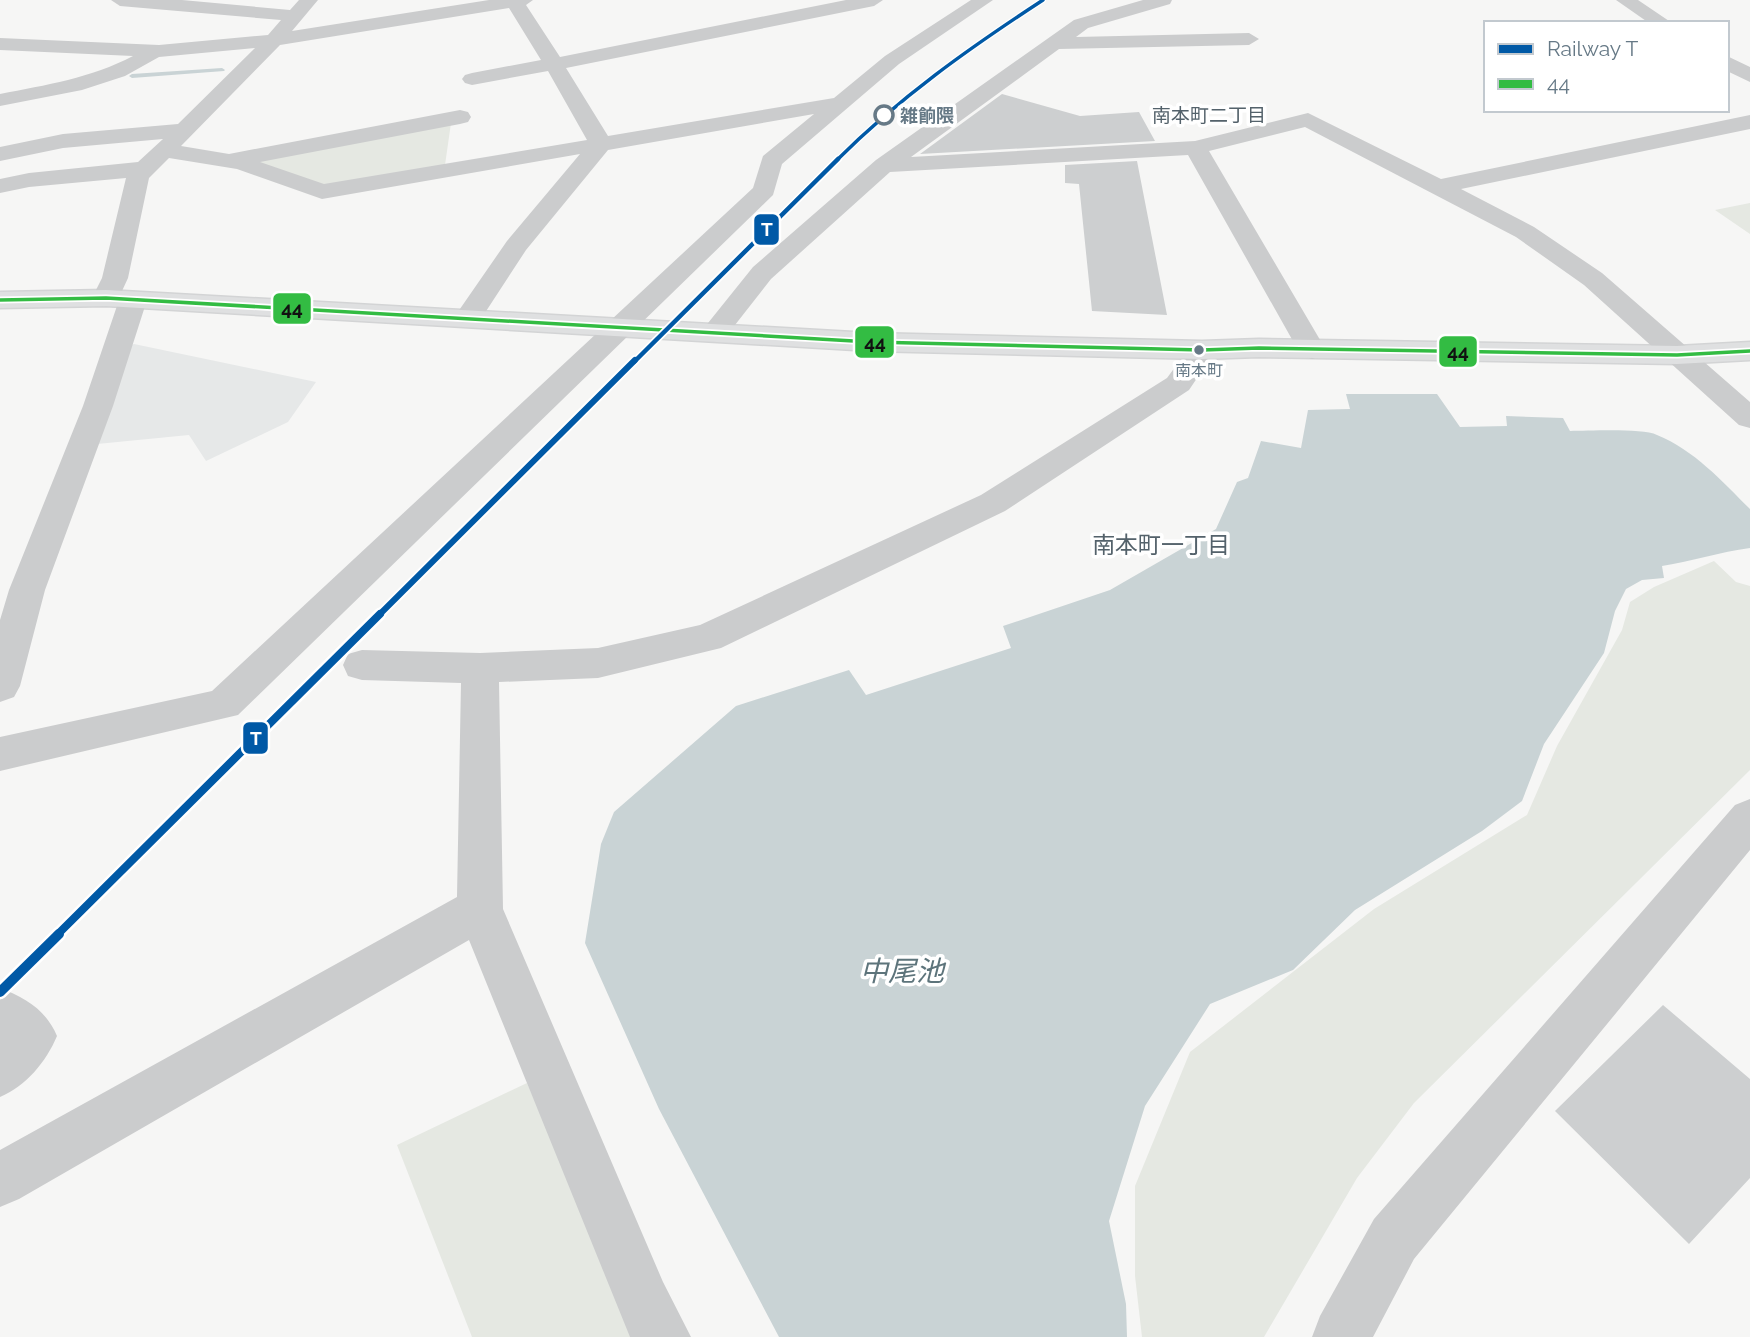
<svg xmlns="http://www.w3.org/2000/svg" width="1750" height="1337" font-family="Raleway,'Noto Sans JP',sans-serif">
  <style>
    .built { fill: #e6e8e8 }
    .green { fill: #e5e8e2 }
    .water { fill: #c9d3d5 }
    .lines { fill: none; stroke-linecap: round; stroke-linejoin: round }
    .stream { fill: #c9d3d5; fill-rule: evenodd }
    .building { fill: #cdcfd0 }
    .secondary-casing { stroke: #d3d4d5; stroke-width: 3 }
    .street { fill: #cbcccd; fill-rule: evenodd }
    .secondary { fill: #dfe0e1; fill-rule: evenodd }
    .bus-1-casing { stroke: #fff; stroke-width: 7 }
    .bus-1 { stroke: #33bc43; stroke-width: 3.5 }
    .rail-1-far4-casing { stroke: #fff; stroke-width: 6 }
    .rail-1-far3-casing { stroke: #fff; stroke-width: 8 }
    .rail-1-far2-casing { stroke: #fff; stroke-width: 10 }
    .rail-1-far1-casing { stroke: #fff; stroke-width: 13 }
    .rail-1-casing { stroke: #fff; stroke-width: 15 }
    .rail-1-far4 { stroke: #0059a6; stroke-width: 3.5 }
    .rail-1-far3 { stroke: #0059a6; stroke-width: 4.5 }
    .rail-1-far2 { stroke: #0059a6; stroke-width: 6 }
    .rail-1-far1 { stroke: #0059a6; stroke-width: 8 }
    .rail-1 { stroke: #0059a6; stroke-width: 10 }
    .stop-dot { fill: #fff; stroke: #667986; stroke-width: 3.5 }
    .bus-dot { fill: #667986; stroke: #fff; stroke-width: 2.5 }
    .labels { text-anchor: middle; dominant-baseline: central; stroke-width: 7; stroke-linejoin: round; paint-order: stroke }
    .far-bus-label { font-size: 16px; fill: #667986; stroke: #fff }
    .far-stop-label { font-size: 18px; font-weight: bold; fill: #667986; stroke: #fff; text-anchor: start }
    .far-neighbourhood-label { font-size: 19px; fill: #54626b; stroke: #fff }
    .neighbourhood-label { font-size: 23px; fill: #54626b; stroke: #fff }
    .near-water-label { font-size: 28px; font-style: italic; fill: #5d747b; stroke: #fff }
    .line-badge { stroke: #fff; stroke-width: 2.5 }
    .badge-label { font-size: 19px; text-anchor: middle; font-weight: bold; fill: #fff }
    .pale-badge-label { font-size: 19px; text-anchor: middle; font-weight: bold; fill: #111 }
  </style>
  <rect width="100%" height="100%" fill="#f6f6f5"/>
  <path class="built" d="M 134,344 L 316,382 L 288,422 L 206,461 L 189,435 L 97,444 L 125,348 Z"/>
  <path class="green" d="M 451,123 L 445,165 L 326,186 L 255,161 Z
    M 1750,203 L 1750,234 L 1715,210 Z
    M 1714,561 L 1736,582 L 1750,586 L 1750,770 L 1414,1103 L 1357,1178 L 1264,1337 L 1142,1337 L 1135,1276 L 1135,1186 L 1190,1052 L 1374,909 L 1527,815 L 1557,746 L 1622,630 L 1630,602 L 1654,587 Z
    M 527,1083 L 632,1325 L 639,1337 L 472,1337 L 397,1145 Z"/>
  <path class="water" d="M 1346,394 L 1437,394 L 1460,427 L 1507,426 L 1506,416 L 1563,418 L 1570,431 C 1590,431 1642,428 1657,435 C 1694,450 1722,481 1750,509 L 1750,548 C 1720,552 1692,561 1662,566 L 1664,578 L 1642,580 L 1626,589 L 1615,611 L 1604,653 L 1544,744 L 1522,801 L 1482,831 L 1355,910 L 1293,970 L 1210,1004 L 1145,1106 L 1109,1221 L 1126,1304 L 1127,1337 L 779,1337 L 659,1109 L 585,943 L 601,844 L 614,812 L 736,706 L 849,670 L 866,695 L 1011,648 L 1003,626 L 1110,590 L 1216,529 L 1237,482 L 1248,478 L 1261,441 L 1301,448 L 1308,410 L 1350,409 Z"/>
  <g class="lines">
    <path class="stream" d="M 222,68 L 225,70 L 224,71 L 132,78 L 129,76 L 132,74 Z"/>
  </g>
  <path class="building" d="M 1002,94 L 1080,116 L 1139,112 L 1155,141 L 920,154 Z
    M 1137,161 L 1167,315 L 1092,311 L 1079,184 L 1065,183 L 1065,165 Z
    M 1663,1005 L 1750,1079 L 1750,1178 L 1689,1244 L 1555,1111 Z"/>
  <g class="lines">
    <g class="secondary-casing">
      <path id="secondary" d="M 106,290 L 871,333 L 1202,341 L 1259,339 L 1677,346 L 1750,342 L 1750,360 L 1677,364 L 1259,357 L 1202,359 L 871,351 L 106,306 L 0,308 L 0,292 Z"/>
    </g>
    <path class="street" d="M 111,0 L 182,0 L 290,10 L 299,0 L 318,0 L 292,31 L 489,0 L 533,0 L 526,5 L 560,57 L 846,0 L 883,0 L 874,6 L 566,68 L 608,136 L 834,98 L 885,56 L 971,0 L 993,0 L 899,64 L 782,164 L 773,195 L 238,715 L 0,771 L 0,737 L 212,691 L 753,188 L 763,156 L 814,114 L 608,150 L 526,250 L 477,325 L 467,327 L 457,325 L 453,319 L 507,241 L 580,154 L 322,199 L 237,169 L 169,158 L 149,178 L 128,278 L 116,304 L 106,306 L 96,304 L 92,298 L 102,278 L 126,178 L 29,187 L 0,193 L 0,179 L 29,173 L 138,162 L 163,139 L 63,148 L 0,161 L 0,147 L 63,134 L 178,124 L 255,48 L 159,57 L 125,76 L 82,90 L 0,106 L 0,94 C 46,85 91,78 133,56 L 0,50 L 0,38 L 159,45 L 268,35 L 281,20 L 120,6 ZM 509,8 L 541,60 L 472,73 L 465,75 L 462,79 L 465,83 L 472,85 L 548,71 L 587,140 L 324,184 L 260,162 L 460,124 L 468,122 L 471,117 L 468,112 L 460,110 L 229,154 L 181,146 L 280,45 Z
      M 1143,0 L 1172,0 L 1170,4 L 1088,28 L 1076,37 L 1249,33 L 1259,39 L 1249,45 L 1059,49 L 911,157 L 1195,141 L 1308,113 L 1441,179 L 1750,115 L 1750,129 L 1461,189 L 1534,227 L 1602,273 L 1750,402 L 1750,428 L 1739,425 L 1584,285 L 1516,237 L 1305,127 L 1209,151 L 1326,350 L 1322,356 L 1312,359 L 1302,356 L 1298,350 L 1188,155 L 890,172 L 771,279 L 724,339 L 714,342 L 704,339 L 700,333 L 753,267 L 876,160 L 1074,20 Z
      M 1616,0 L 1638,0 L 1672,23 L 1649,23 Z
      M 1727,56 L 1750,67 L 1750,82 L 1727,71 Z
      M 133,292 L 143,294 L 147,300 L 113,406 L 45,590 L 20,686 L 14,697 L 0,702 L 0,620 L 9,590 L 83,406 L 119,300 L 123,294 Z
      M 1202,341 L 1212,344 L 1216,350 L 1189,390 L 1005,511 L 721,648 L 598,678 L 499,682 L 503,909 L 663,1282 L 691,1337 L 630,1337 L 469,940 L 19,1199 L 0,1207 L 0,1150 L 457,897 L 461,683 L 362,680 L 348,676 L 343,665 L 348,654 L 362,650 L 480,653 L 598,648 L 700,625 L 981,495 L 1167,378 L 1192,344 Z
      M 1750,799 L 1750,850 L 1414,1259 L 1373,1337 L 1312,1337 L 1320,1316 L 1374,1219 L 1735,805 Z
      M 0,988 C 26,998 46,1010 57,1036 C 46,1062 26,1086 0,1097 Z"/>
    <use href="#secondary" class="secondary"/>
    <g class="bus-1-casing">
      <path id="bus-1" d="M 0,300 L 106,298 L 871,342 L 1202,350 L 1259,348 L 1677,355 L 1750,351"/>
    </g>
    <use href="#bus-1" class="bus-1"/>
    <g class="rail-1-far4-casing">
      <path id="rail-1-far4" d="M 836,161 C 900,97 968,49 1043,0"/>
    </g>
    <g class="rail-1-far3-casing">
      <path id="rail-1-far3" d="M 634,362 L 838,159"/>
    </g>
    <g class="rail-1-far2-casing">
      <path id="rail-1-far2" d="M 378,616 L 635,360"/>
    </g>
    <g class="rail-1-far1-casing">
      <path id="rail-1-far1" d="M 57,935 L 380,614"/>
    </g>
    <g class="rail-1-casing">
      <path id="rail-1" d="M 0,992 L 59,934"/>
    </g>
    <use href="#rail-1-far4" class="rail-1-far4"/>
    <use href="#rail-1-far3" class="rail-1-far3"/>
    <use href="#rail-1-far2" class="rail-1-far2"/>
    <use href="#rail-1-far1" class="rail-1-far1"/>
    <use href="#rail-1" class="rail-1"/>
  </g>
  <circle class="stop-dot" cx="884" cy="115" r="9"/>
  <circle class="bus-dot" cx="1199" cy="350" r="6"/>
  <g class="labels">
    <g class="far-bus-label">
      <text x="1199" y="370">南本町</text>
    </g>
    <g class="far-stop-label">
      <text x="900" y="115">雑餉隈</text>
    </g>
    <g class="far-neighbourhood-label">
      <text x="1209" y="115">南本町二丁目</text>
    </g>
    <g class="neighbourhood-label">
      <text x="1161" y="544">南本町一丁目</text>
    </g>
    <g class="near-water-label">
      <text x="902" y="971">中尾池</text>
    </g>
  </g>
  <g class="line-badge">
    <rect x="753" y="213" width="27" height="33" rx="7" fill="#0059a6"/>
    <rect x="272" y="292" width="40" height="33" rx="7" fill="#33bc43"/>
    <rect x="854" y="325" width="41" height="34" rx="7" fill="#33bc43"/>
    <rect x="1438" y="335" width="40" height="33" rx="7" fill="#33bc43"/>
    <rect x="242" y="721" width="27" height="34" rx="7" fill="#0059a6"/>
  </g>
  <g class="badge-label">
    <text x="767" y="236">T</text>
    <text x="256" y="745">T</text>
  </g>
  <g class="pale-badge-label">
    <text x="292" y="315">44</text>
    <text x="875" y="349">44</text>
    <text x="1458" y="358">44</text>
  </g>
  <rect x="1484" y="21" width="245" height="91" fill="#ffffff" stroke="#c2c9cf" stroke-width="2"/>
  <rect x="1498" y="44" width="35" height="10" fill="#0059a6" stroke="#c2c9cf" stroke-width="2"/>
  <text x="1547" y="56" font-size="21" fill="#667986">Railway T</text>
  <rect x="1498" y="79" width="35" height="10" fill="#33bc43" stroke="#c2c9cf" stroke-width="2"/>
  <text x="1547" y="91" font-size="21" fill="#667986">44</text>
</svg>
